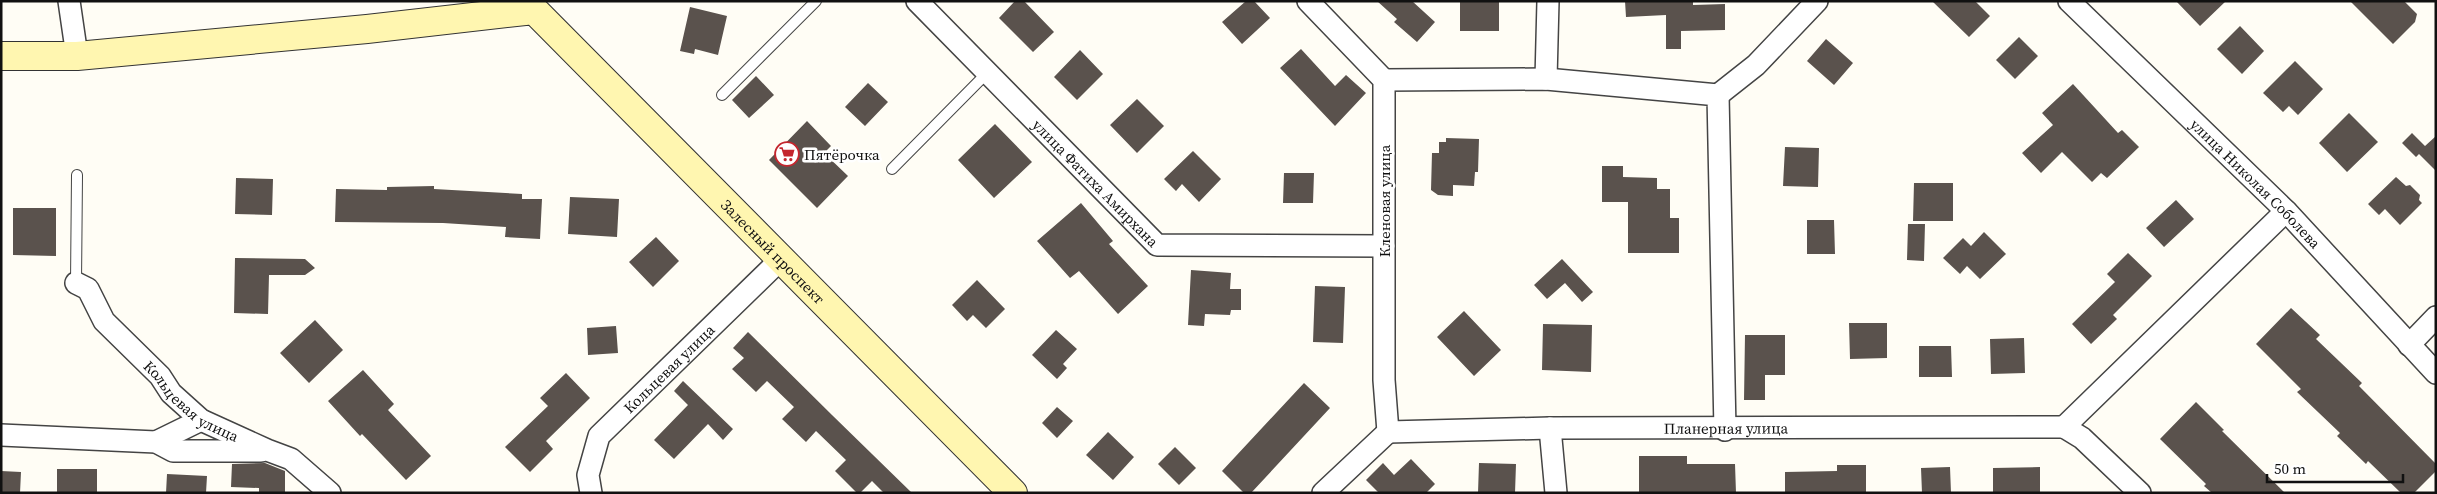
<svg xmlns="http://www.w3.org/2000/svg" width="2437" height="494" font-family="'Source Serif 4',serif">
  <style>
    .building { fill: #5a524d }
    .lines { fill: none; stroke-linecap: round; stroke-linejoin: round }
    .service-casing { stroke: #444; stroke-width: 12 }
    .minor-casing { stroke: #444; stroke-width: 24 }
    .secondary-casing { stroke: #333; stroke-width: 30 }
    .service { stroke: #fff; stroke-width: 10 }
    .minor { stroke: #fff; stroke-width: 21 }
    .secondary { stroke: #fff6b0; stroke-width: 28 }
    .labels { text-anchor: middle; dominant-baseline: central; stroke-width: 5; stroke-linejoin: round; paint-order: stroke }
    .poi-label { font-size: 15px; fill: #111; stroke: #fff; text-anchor: start }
    .street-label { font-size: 15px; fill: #111; stroke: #fff }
  </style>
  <rect width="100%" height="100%" fill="#fffdf5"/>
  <path class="building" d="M 1015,1 L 1024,1 L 1054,32 L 1033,52 L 999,18 Z
    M 1246,1 L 1254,1 L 1270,18 L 1242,44 L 1222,22 Z
    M 1377,1 L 1412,1 L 1435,22 L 1417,42 L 1394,22 L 1397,19 Z
    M 1460,1 L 1499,1 L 1499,31 L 1460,31 Z
    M 1625,1 L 1693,1 L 1693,5 L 1725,4 L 1725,30 L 1681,31 L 1681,49 L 1666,49 L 1666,15 L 1626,17 Z
    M 1932,1 L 1975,1 L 1990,16 L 1969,37 Z
    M 2176,1 L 2226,1 L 2200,26 Z
    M 2350,1 L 2404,1 L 2417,14 L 2415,22 L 2393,44 Z
    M 690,7 L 727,16 L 718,55 L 695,49 L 694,54 L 680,51 Z
    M 2240,26 L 2264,51 L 2242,74 L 2217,49 Z
    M 2019,37 L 2038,56 L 2015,79 L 1996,60 Z
    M 1826,39 L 1853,63 L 1834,85 L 1807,61 Z
    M 1301,49 L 1335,86 L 1346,75 L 1366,93 L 1335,126 L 1280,68 Z
    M 1080,50 L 1103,74 L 1077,100 L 1054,77 Z
    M 2295,61 L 2323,89 L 2298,115 L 2289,106 L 2283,112 L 2263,93 Z
    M 756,76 L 774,95 L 749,118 L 732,100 Z
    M 868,83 L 888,102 L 865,126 L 845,107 Z
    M 2073,84 L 2118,133 L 2122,130 L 2139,147 L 2107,178 L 2101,173 L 2092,182 L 2062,152 L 2041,173 L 2022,153 L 2053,125 L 2042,113 Z
    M 1137,99 L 1164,126 L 1137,153 L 1110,125 Z
    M 2349,113 L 2378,142 L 2347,172 L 2319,143 Z
    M 807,121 L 831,146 L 824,153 L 848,176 L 817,208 L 769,160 Z
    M 995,124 L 1032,162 L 994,198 L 958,160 Z
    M 2412,133 L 2425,146 L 2436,136 L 2436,171 L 2419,154 L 2416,157 L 2402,143 Z
    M 1446,138 L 1479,139 L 1478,172 L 1475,172 L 1474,186 L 1453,185 L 1453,196 L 1438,195 L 1431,190 L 1432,153 L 1439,153 L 1439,142 L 1446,142 Z
    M 1785,147 L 1819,148 L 1818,187 L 1783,186 Z
    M 1193,151 L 1221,179 L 1199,202 L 1182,184 L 1176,191 L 1164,179 Z
    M 1602,166 L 1623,166 L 1623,177 L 1657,178 L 1657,189 L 1670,189 L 1670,218 L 1679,218 L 1679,253 L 1628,253 L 1628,202 L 1602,202 Z
    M 1284,173 L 1314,173 L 1313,203 L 1283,203 Z
    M 2396,177 L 2406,186 L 2410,185 L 2420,195 L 2419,200 L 2422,203 L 2400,225 L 2385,209 L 2379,215 L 2368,204 Z
    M 236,178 L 273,179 L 272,215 L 235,214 Z
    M 1914,183 L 1953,183 L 1953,221 L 1913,221 Z
    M 434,186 L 434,189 L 522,194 L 522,199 L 542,199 L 540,239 L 505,237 L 506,227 L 443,223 L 335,222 L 336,189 L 387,190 L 387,187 Z
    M 570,197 L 619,199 L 617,237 L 568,234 Z
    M 2176,200 L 2194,219 L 2164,247 L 2146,228 Z
    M 1081,203 L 1113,241 L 1109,244 L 1148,286 L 1118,314 L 1079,271 L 1070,278 L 1037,241 Z
    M 13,208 L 56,208 L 56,256 L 13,255 Z
    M 1807,220 L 1834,220 L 1835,254 L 1807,254 Z
    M 1908,224 L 1925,224 L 1924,261 L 1907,260 Z
    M 1984,232 L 2006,254 L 1980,279 L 1967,266 L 1960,274 L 1943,258 L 1963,238 L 1971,246 Z
    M 656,237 L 679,261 L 653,287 L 629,262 Z
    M 2128,253 L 2152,276 L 2113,315 L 2117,319 L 2091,344 L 2072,324 L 2115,282 L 2107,274 Z
    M 235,258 L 305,259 L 315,268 L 305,275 L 269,275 L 268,314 L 234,313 Z
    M 1562,259 L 1593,292 L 1582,302 L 1565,283 L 1547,299 L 1534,285 Z
    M 1191,270 L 1231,273 L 1230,289 L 1241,289 L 1241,310 L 1231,310 L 1230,315 L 1205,314 L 1204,326 L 1188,325 Z
    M 977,280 L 1005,309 L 986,328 L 973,315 L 967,321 L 952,305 Z
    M 1315,286 L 1345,287 L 1343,343 L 1313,342 Z
    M 2291,308 L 2320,335 L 2316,339 L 2362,383 L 2359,386 L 2436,464 L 2436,471 L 2414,493 L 2401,493 L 2368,461 L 2366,464 L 2337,436 L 2340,433 L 2297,392 L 2301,389 L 2256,344 Z
    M 1464,311 L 1501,350 L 1474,376 L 1437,337 Z
    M 315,320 L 343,350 L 309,383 L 280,353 Z
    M 1849,323 L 1887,323 L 1887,358 L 1850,359 Z
    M 1543,324 L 1592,325 L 1591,372 L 1542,370 Z
    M 616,326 L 618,353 L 588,355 L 587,328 Z
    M 1056,330 L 1077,349 L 1063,364 L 1067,368 L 1057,379 L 1032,355 Z
    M 748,332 L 832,415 L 912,493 L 884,493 L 872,481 L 860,493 L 857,493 L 835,471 L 846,460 L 816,431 L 806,442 L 782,419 L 794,407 L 767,381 L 756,392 L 732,369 L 744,358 L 733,348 Z
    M 1745,335 L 1785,335 L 1785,375 L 1765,375 L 1765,400 L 1744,400 Z
    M 2024,338 L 2025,373 L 1991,374 L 1990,339 Z
    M 1919,346 L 1951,346 L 1952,377 L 1919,377 Z
    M 363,370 L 394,404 L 388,410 L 431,456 L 406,480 L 362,434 L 360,436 L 328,401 Z
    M 566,373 L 590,398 L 546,441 L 553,449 L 530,472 L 505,447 L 548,406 L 540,398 Z
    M 683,381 L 733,429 L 723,440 L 708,424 L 674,459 L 654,440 L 688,405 L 674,391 Z
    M 1304,383 L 1330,408 L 1251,493 L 1244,493 L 1222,471 Z
    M 2196,402 L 2224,430 L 2222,431 L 2285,493 L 2212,493 L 2204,486 L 2206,484 L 2160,439 Z
    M 1057,407 L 1073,421 L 1057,438 L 1042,423 Z
    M 1108,432 L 1134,457 L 1113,480 L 1086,455 Z
    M 1175,447 L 1196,468 L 1179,485 L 1158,464 Z
    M 1639,456 L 1687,456 L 1687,464 L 1735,464 L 1736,493 L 1639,493 Z
    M 1411,459 L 1435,484 L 1426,493 L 1379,493 L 1366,480 L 1383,463 L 1394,475 Z
    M 265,463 L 285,471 L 285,493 L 259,493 L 259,488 L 231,487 L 232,464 Z
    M 1479,463 L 1516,464 L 1515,493 L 1478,493 Z
    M 1837,465 L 1866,465 L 1866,493 L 1785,493 L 1785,472 L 1837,471 Z
    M 1950,467 L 1951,493 L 1922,493 L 1921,468 Z
    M 2040,467 L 2040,493 L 1993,493 L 1993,468 Z
    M 57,469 L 97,469 L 97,493 L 57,493 Z
    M 1,471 L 21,472 L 20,493 L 1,493 Z
    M 167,474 L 207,476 L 206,493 L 166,493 Z"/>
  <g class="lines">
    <g class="service-casing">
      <path id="service" d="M 722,95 L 816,1
        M 892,169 L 987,73
        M 76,283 L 77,175"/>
    </g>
    <g class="minor-casing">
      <g id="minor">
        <path d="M 69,1 L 77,56"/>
        <path id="s1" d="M 917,1 L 1157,245 L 1384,246"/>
        <path d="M 1308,1 L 1384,80 L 1384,380 L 1388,432"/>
        <path id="s2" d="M 2069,1 L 2286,211 L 2436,373"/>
        <path d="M 1546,79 L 1548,1"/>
        <path d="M 1384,80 L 1546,79 L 1718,95 L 1725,430"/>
        <path d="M 1718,95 L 1756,65 L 1817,1"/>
        <path id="s3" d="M 76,283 L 88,289 L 104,321 L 160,376 L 171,393 L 201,420 L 267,450 L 291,459 L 330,493"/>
        <path d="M 2409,345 L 2436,317"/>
        <path d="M 2064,427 L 2286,211"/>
        <path d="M 2064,427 L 2082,438 L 2140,493"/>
        <path d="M 1550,428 L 1556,493"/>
        <path id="s4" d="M 1388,432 L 1550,428 L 2064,427"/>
        <path d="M 1,435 L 156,442 L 173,451 L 261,451"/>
        <path d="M 156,442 L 201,420"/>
        <path id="s5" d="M 591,493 L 588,475 L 599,436 L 780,260"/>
        <path d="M 1323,493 L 1388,432"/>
      </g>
    </g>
    <g class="secondary-casing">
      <g id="secondary">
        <path id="s6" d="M 1,56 L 77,56 L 367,29 L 534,10 L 1013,493"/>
      </g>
    </g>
    <use href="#service" class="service"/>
    <use href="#minor" class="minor"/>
    <use href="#secondary" class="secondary"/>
  </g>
  <defs>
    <g id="supermarket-ring" transform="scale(1.25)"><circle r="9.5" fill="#fff" stroke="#c4262e" stroke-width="1.5"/><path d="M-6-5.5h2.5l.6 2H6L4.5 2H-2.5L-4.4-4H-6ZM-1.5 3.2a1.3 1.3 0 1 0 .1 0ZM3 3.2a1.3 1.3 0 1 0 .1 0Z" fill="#c4262e"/></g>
  </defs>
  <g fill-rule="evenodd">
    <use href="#supermarket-ring" x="787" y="154"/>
  </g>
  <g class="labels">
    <g class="poi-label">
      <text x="804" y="154">Пятёрочка</text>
    </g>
    <g class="street-label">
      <text stroke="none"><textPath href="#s1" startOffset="255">улица Фатиха Амирхана</textPath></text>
      <text stroke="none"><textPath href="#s2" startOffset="261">улица Николая Соболева</textPath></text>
      <text transform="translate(1384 201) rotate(-90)">Кленовая улица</text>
      <text stroke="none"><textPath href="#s6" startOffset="875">Залесный проспект</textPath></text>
      <text stroke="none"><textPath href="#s5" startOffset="156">Кольцевая улица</textPath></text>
      <text stroke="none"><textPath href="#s3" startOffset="169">Кольцевая улица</textPath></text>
      <text stroke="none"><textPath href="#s4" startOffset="338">Планерная улица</textPath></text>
    </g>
  </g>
  <rect width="2437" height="494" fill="none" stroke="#111111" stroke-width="5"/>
  <path d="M2267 474v8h136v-8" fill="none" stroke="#111111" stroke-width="2.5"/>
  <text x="2274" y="474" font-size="15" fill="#111111" stroke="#ffffff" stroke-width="4" paint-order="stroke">50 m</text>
</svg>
